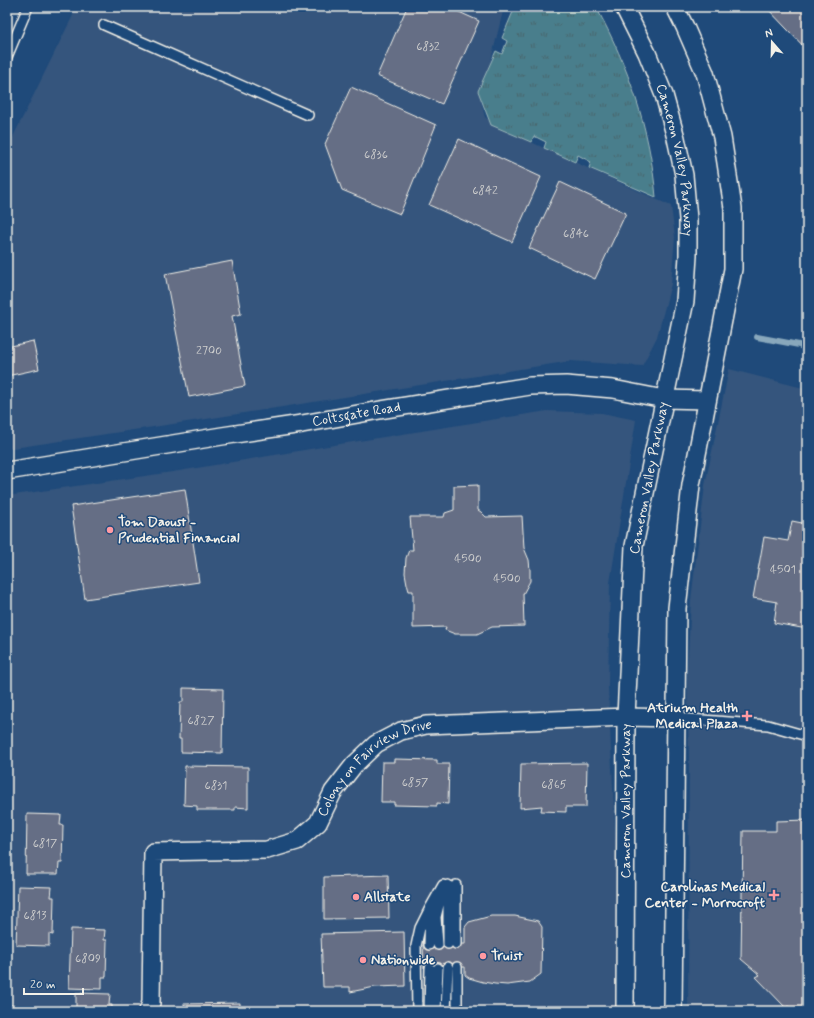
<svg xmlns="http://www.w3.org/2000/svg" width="814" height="1018" font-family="Mynerve,sans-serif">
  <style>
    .built { fill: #34557d }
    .grass { fill: url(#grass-tufts); stroke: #9eb8ba }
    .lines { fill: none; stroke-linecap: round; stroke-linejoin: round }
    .stream { stroke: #89a8bc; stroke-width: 6 }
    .building { fill: #656e85; stroke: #f4f1e8 }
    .lane-casing { stroke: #f4f1e8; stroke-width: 12 }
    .street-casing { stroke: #f4f1e8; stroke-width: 20 }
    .lane { stroke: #1f4a7a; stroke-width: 9 }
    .street { stroke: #1f4a7a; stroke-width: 17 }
    .poi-dot { fill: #ff9aa2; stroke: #1f4a7a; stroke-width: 1.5 }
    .labels { text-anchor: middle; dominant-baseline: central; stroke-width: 3; stroke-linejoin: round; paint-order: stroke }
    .number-label { font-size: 12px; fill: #d0d0cf }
    .street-label { font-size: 14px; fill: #f4f1e8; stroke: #1f4a7a }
    .poi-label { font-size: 14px; font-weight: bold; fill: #f4f1e8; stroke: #1f4a7a; text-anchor: start }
  </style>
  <defs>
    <pattern id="grass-tufts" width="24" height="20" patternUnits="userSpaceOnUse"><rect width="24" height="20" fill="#497e8c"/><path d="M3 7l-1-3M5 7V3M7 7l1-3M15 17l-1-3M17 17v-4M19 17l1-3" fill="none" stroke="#49666c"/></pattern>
  </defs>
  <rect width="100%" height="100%" fill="#1f4a7a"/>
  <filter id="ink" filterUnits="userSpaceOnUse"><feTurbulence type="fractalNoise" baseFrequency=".025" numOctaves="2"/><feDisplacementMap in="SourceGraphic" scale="8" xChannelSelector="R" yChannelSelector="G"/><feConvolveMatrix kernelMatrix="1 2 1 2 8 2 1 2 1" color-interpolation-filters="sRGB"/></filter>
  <g filter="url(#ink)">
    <path class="built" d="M 77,7 L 504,7 L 481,101 L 485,117 L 496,126 L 671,206 L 675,237 L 671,284 L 657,337 L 642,366 L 571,361 L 213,418 L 7,449 L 7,149 Z
      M 729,369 L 807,389 L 807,1011 L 688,1011 L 689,757 L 687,675 L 691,600 L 705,485 Z
      M 547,411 L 602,413 L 636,420 L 610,583 L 608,687 L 618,890 L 618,1011 L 7,1011 L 7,496 L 179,471 L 334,445 Z"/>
    <path class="grass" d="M 515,7 L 520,8 L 520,7 L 596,7 C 629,67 650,129 656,197 L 589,168 L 591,162 L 578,155 L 575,162 L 544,148 L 546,142 L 534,136 L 531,142 L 491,125 L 478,91 L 496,51 L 502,54 L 507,41 L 502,38 Z"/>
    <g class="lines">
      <path class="stream" d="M 757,337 L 799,345 L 807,350"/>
    </g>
    <path class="building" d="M 407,7 L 448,7 L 479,21 L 442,104 L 377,76 Z
      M 766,7 L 807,7 L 807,50 Z
      M 351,87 L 436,125 L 400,214 L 342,190 L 325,144 Z
      M 459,139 L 541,177 L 512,242 L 429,205 Z
      M 560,182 L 626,213 L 595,279 L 529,248 Z
      M 232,261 L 241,314 L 232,316 L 245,386 L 189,397 L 165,274 Z
      M 33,341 L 39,369 L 7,376 L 7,347 Z
      M 478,485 L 478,510 L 481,512 L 486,517 L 522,516 L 524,548 L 529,560 L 530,570 L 530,581 L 523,594 L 524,626 L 492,627 L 477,634 L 455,634 L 445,630 L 446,627 L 413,628 L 413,591 L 409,591 L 407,584 L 405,573 L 406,558 L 409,550 L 413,550 L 410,517 L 444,517 L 445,513 L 454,510 L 454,486 Z
      M 185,489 L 199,582 L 85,599 L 71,506 Z
      M 792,521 L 807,524 L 807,629 L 774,623 L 777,602 L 753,598 L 764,537 L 788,541 Z
      M 183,688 L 223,689 L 222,753 L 181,752 L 181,739 L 179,739 L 180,702 L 183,702 Z
      M 394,759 L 437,760 L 437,764 L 449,764 L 448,804 L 437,803 L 437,806 L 394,805 L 394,802 L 381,802 L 382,762 L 394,762 Z
      M 587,763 L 586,807 L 566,807 L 566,812 L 541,811 L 542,806 L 520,808 L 521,764 Z
      M 185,766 L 248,767 L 248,808 L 235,807 L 235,810 L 197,810 L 197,806 L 184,805 Z
      M 27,814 L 61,815 L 60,825 L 63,825 L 62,863 L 59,863 L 58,874 L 26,874 Z
      M 807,820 L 807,1011 L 793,1011 L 788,1006 L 786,1008 L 756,977 L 760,975 L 741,959 L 743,831 L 776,831 L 776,821 Z
      M 388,875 L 389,918 L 324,919 L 324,877 Z
      M 18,886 L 52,887 L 51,897 L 54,897 L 53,935 L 49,934 L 49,946 L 16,945 Z
      M 491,916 L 515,916 L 538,921 L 542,927 L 541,974 L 530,982 L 507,985 L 495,984 L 483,982 L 469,978 L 465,975 L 465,967 L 424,968 L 423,945 L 465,944 L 465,927 L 469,922 Z
      M 71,929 L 105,930 L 104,940 L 107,940 L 106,977 L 102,977 L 102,989 L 69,988 Z
      M 404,932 L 405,986 L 375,987 L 350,992 L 350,987 L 323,987 L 321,934 Z
      M 76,993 L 110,994 L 109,1005 L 112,1005 L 112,1011 L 76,1011 Z
      M 240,1003 L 240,1011 L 185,1011 L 184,1004 Z
      M 7,1005 L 52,1008 L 52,1011 L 7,1011 Z"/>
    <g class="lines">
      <g class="lane-casing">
        <path id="lane" d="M 104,25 L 308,115
          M 7,57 L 28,7
          M 676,718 L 768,725 L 807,736
          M 456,885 L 456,944
          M 448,944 L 448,885
          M 429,945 L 430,908 L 443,885
          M 438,945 L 436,917 L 442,893
          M 417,1011 L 416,946 L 420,928 L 430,908
          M 429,1011 L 430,968
          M 436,1011 L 438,968
          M 446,1011 L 448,967
          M 457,1011 L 457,967"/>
      </g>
      <g class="street-casing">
        <g id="street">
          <path id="s1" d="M 624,7 L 647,53 L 664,95 L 676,138 L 684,175 L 688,219 L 688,256 L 685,301 L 634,546 L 626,717 L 625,1011"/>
          <path id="s2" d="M 7,471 L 222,436 L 302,424 L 380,410 L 530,386 L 566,385 L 613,389 L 664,399 L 707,400"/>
          <path id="s3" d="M 148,1011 L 151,1003 L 153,852 L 267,850 L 297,841 L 318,823 L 333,792 L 354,765 L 376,744 L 401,731 L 426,725 L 626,717 L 676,718"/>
          <path d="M 673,1011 L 677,608 L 691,485 L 733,269 L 733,208 L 722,137 L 705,73 L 685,27 L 675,7"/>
        </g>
      </g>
      <use href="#lane" class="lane"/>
      <use href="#street" class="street"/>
    </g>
  </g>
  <g class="poi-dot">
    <circle cx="110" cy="530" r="4"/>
    <path d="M745 710h4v4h4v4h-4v4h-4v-4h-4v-4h4z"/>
    <path d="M772 889h4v4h4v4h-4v4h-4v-4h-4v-4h4z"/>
    <circle cx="356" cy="897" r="4"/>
    <circle cx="483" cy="956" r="4"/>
    <circle cx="363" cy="960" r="4"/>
  </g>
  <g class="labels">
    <g class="number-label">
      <text x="428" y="47">6832</text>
      <text x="376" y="155">6836</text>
      <text x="485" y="191">6842</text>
      <text x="576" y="234">6846</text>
      <text x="209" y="351">2700</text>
      <text x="468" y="559">4500</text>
      <text x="783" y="570">4501</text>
      <text x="507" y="579">4500</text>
      <text x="201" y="721">6827</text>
      <text x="415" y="783">6857</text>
      <text x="554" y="785">6865</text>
      <text x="216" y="786">6831</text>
      <text x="45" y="844">6817</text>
      <text x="35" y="916">6813</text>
      <text x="88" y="959">6809</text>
    </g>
    <g class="street-label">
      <text stroke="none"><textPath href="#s1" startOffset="163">Cameron Valley Parkway</textPath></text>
      <text stroke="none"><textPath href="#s2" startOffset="354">Coltsgate Road</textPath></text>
      <text transform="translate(649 478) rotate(-79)">Cameron Valley Parkway</text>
      <text stroke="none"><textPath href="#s3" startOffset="416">Colony on Fairview Drive</textPath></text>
      <text transform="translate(626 801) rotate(-90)">Cameron Valley Parkway</text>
    </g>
    <g class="poi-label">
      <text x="118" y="522">Tom Daoust -<tspan x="118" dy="16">Prudential Financial</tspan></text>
      <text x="738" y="708" text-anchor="end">Atrium Health<tspan x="738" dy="16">Medical Plaza</tspan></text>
      <text x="765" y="887" text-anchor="end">Carolinas Medical<tspan x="765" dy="16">Center - Morrocroft</tspan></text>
      <text x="364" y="897">Allstate</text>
      <text x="491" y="956">Truist</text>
      <text x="371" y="960">Nationwide</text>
    </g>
  </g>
  <rect width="814" height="1018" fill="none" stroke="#1f4a7a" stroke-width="24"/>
  <rect x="12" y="12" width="790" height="994" fill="none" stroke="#f4f1e8" stroke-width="1.5" filter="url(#ink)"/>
  <g transform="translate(772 42) rotate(340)" stroke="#1f4a7a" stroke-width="3" paint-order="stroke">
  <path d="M0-3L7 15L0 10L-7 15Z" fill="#f4f1e8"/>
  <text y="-6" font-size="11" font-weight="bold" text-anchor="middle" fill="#f4f1e8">N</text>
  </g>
  <path d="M24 988v6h59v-6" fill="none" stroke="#f4f1e8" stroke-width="2"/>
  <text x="30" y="988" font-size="12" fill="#f4f1e8" stroke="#1f4a7a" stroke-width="3" paint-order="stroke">20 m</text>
</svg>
